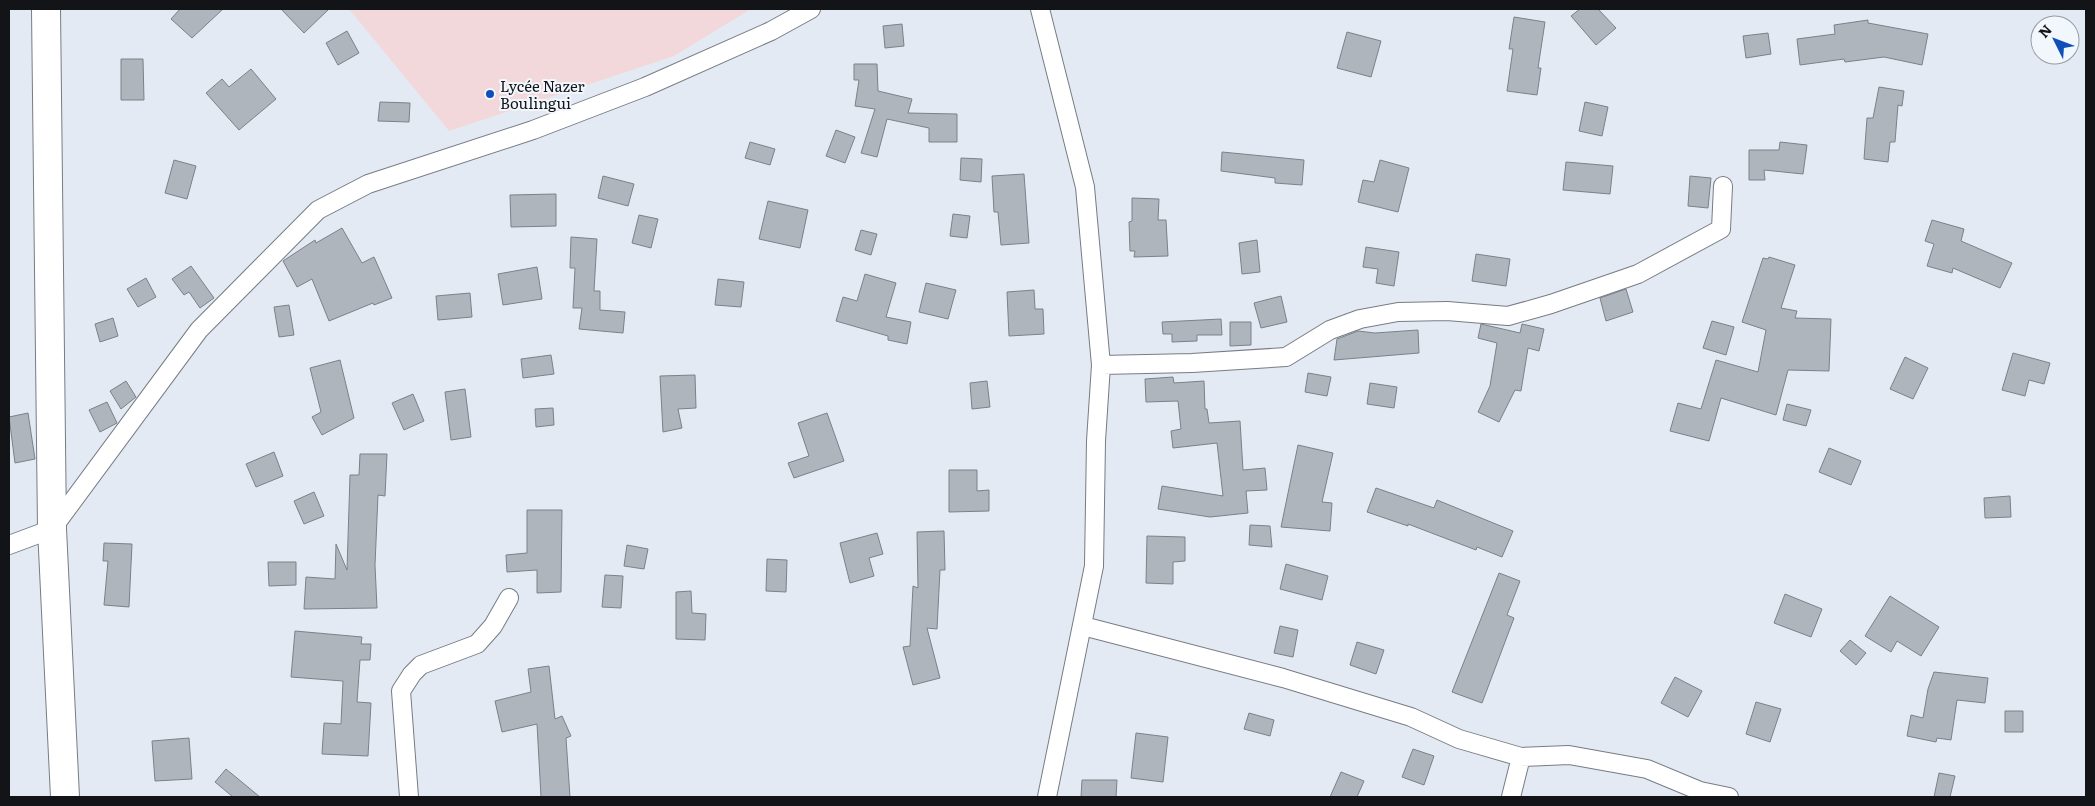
<svg xmlns="http://www.w3.org/2000/svg" width="2095" height="806" font-family="Literata,serif">
  <style>
    .education { fill: #f3d8db }
    .building { fill: #afb5bd; stroke: #7c8189 }
    .lines { fill: none; stroke-linecap: round; stroke-linejoin: round }
    .street-casing { stroke: #777c84; stroke-width: 20 }
    .highway-casing { stroke: #777c84; stroke-width: 30 }
    .street { stroke: #fff; stroke-width: 18 }
    .highway { stroke: #fff; stroke-width: 28 }
    .poi-dot { fill: #104eb9; stroke: #f2f7fe; stroke-width: 2 }
    .labels { text-anchor: middle; dominant-baseline: central; stroke-width: 4; stroke-linejoin: round; paint-order: stroke }
    .poi-label { font-size: 15px; fill: #121417; stroke: #f2f7fe; text-anchor: start }
  </style>
  <rect width="100%" height="100%" fill="#e4eaf3"/>
  <path class="education" d="M 349,9 L 751,9 L 674,56 L 449,131 Z"/>
  <path class="building" d="M 180,9 L 223,9 L 192,38 L 171,19 Z
    M 281,9 L 329,9 L 304,33 Z
    M 1580,9 L 1598,9 L 1616,28 L 1596,45 L 1571,16 Z
    M 1514,17 L 1545,22 L 1538,68 L 1541,68 L 1537,95 L 1507,91 L 1513,49 L 1509,49 Z
    M 1868,20 L 1868,23 L 1928,34 L 1922,65 L 1884,57 L 1845,62 L 1844,59 L 1800,65 L 1797,39 L 1835,34 L 1834,25 Z
    M 902,24 L 904,46 L 885,48 L 883,26 Z
    M 347,31 L 359,53 L 338,65 L 326,43 Z
    M 1347,32 L 1381,41 L 1371,77 L 1337,68 Z
    M 1768,33 L 1771,54 L 1746,58 L 1743,36 Z
    M 121,59 L 143,59 L 144,100 L 121,100 Z
    M 854,64 L 877,64 L 878,91 L 912,99 L 908,113 L 957,114 L 957,142 L 929,142 L 929,128 L 887,119 L 877,157 L 861,153 L 875,109 L 855,106 L 859,80 L 854,80 Z
    M 251,69 L 276,99 L 239,130 L 206,93 L 222,79 L 229,87 Z
    M 1879,87 L 1904,91 L 1902,106 L 1898,105 L 1895,142 L 1890,142 L 1888,162 L 1864,159 L 1867,118 L 1873,118 Z
    M 380,102 L 410,103 L 409,122 L 378,121 Z
    M 1585,102 L 1608,107 L 1602,136 L 1579,131 Z
    M 836,130 L 855,137 L 845,163 L 826,156 Z
    M 750,142 L 775,149 L 770,165 L 745,158 Z
    M 1780,142 L 1807,145 L 1803,174 L 1764,170 L 1765,180 L 1749,180 L 1749,150 L 1779,150 Z
    M 1222,152 L 1304,160 L 1302,185 L 1275,183 L 1275,178 L 1221,171 Z
    M 961,158 L 982,159 L 981,182 L 960,180 Z
    M 174,160 L 196,166 L 187,199 L 165,193 Z
    M 1380,160 L 1409,168 L 1398,212 L 1358,202 L 1363,180 L 1374,182 Z
    M 1566,162 L 1613,166 L 1610,194 L 1563,190 Z
    M 1024,174 L 1029,243 L 1001,245 L 998,212 L 994,212 L 992,176 Z
    M 603,176 L 634,184 L 628,206 L 598,198 Z
    M 1690,176 L 1711,178 L 1708,208 L 1688,206 Z
    M 556,194 L 556,226 L 511,227 L 510,195 Z
    M 1132,198 L 1159,199 L 1158,220 L 1166,220 L 1168,256 L 1134,257 L 1135,251 L 1130,251 L 1129,222 L 1132,221 Z
    M 768,201 L 808,210 L 800,248 L 759,239 Z
    M 953,214 L 970,216 L 967,238 L 950,236 Z
    M 639,215 L 658,219 L 651,248 L 632,243 Z
    M 1932,220 L 1964,229 L 1961,241 L 2012,263 L 2000,288 L 1953,268 L 1952,273 L 1927,266 L 1934,244 L 1925,241 Z
    M 342,228 L 362,263 L 374,257 L 392,298 L 374,305 L 373,303 L 329,321 L 312,279 L 297,287 L 283,261 L 315,240 L 316,243 Z
    M 861,230 L 877,234 L 871,255 L 855,250 Z
    M 571,237 L 597,239 L 594,291 L 600,291 L 600,310 L 625,312 L 623,333 L 579,329 L 582,308 L 573,308 L 575,268 L 570,268 Z
    M 1257,240 L 1260,272 L 1242,274 L 1239,243 Z
    M 1366,247 L 1399,252 L 1394,286 L 1376,283 L 1378,269 L 1363,267 Z
    M 1476,254 L 1510,259 L 1506,286 L 1472,281 Z
    M 1769,257 L 1795,265 L 1781,308 L 1797,311 L 1795,318 L 1831,319 L 1829,371 L 1788,370 L 1776,415 L 1721,398 L 1709,441 L 1670,431 L 1678,403 L 1701,409 L 1716,360 L 1758,372 L 1766,330 L 1742,322 L 1763,258 L 1768,259 Z
    M 191,266 L 214,298 L 200,308 L 189,292 L 184,295 L 172,279 Z
    M 537,267 L 542,299 L 503,305 L 498,274 Z
    M 865,274 L 896,283 L 886,317 L 911,322 L 907,344 L 888,340 L 888,336 L 836,321 L 843,297 L 857,301 Z
    M 146,278 L 156,297 L 138,307 L 127,289 Z
    M 718,279 L 744,282 L 741,307 L 715,305 Z
    M 926,283 L 956,290 L 948,319 L 919,312 Z
    M 1626,289 L 1633,312 L 1606,321 L 1600,298 Z
    M 1034,290 L 1035,309 L 1043,309 L 1044,334 L 1009,336 L 1007,292 Z
    M 470,293 L 472,317 L 438,320 L 436,296 Z
    M 1281,296 L 1287,322 L 1261,328 L 1254,303 Z
    M 289,305 L 294,335 L 279,337 L 274,307 Z
    M 113,318 L 118,336 L 100,342 L 95,324 Z
    M 1221,319 L 1222,335 L 1197,335 L 1197,341 L 1172,342 L 1172,334 L 1163,334 L 1162,322 Z
    M 1712,321 L 1734,327 L 1726,355 L 1703,348 Z
    M 1230,322 L 1251,322 L 1251,345 L 1230,346 Z
    M 1481,324 L 1520,333 L 1522,324 L 1544,329 L 1539,351 L 1528,348 L 1521,391 L 1515,390 L 1499,422 L 1478,412 L 1490,386 L 1497,343 L 1478,338 Z
    M 1418,330 L 1419,353 L 1334,360 L 1337,339 L 1358,331 L 1375,333 Z
    M 2013,353 L 2050,363 L 2044,384 L 2029,380 L 2025,396 L 2002,390 Z
    M 551,355 L 554,374 L 523,378 L 521,359 Z
    M 1905,357 L 1928,368 L 1913,399 L 1890,389 Z
    M 340,360 L 354,418 L 322,435 L 312,417 L 321,412 L 310,368 Z
    M 1308,373 L 1331,377 L 1327,396 L 1305,392 Z
    M 695,375 L 696,408 L 678,409 L 682,428 L 663,432 L 660,376 Z
    M 1173,377 L 1174,383 L 1204,381 L 1205,409 L 1207,409 L 1209,423 L 1240,421 L 1243,470 L 1265,468 L 1267,490 L 1246,491 L 1248,513 L 1210,517 L 1158,509 L 1162,486 L 1223,496 L 1217,443 L 1173,448 L 1171,431 L 1181,429 L 1178,401 L 1146,402 L 1145,379 Z
    M 126,381 L 136,397 L 121,409 L 110,391 Z
    M 987,381 L 990,407 L 972,409 L 970,383 Z
    M 1370,383 L 1397,387 L 1394,408 L 1367,404 Z
    M 465,389 L 471,437 L 451,440 L 445,392 Z
    M 413,394 L 424,421 L 404,430 L 392,403 Z
    M 107,402 L 117,423 L 100,432 L 89,410 Z
    M 1787,404 L 1811,410 L 1806,426 L 1783,420 Z
    M 553,408 L 554,425 L 536,427 L 535,409 Z
    M 28,413 L 35,459 L 15,463 L 9,417 Z
    M 827,413 L 844,461 L 794,478 L 788,463 L 809,456 L 798,423 Z
    M 1298,445 L 1333,453 L 1322,502 L 1332,503 L 1330,531 L 1281,527 Z
    M 1829,448 L 1861,461 L 1851,485 L 1819,472 Z
    M 274,452 L 283,476 L 256,487 L 246,464 Z
    M 360,454 L 387,454 L 385,496 L 378,495 L 375,565 L 377,608 L 304,609 L 306,577 L 335,579 L 336,544 L 347,570 L 350,475 L 359,475 Z
    M 949,470 L 977,470 L 977,491 L 989,490 L 989,511 L 949,512 Z
    M 1376,488 L 1434,508 L 1437,500 L 1513,531 L 1502,557 L 1477,547 L 1476,550 L 1408,524 L 1408,526 L 1367,512 Z
    M 314,492 L 324,516 L 304,524 L 294,501 Z
    M 2010,496 L 2011,517 L 1985,518 L 1984,498 Z
    M 527,510 L 562,510 L 561,592 L 537,593 L 537,570 L 507,572 L 506,555 L 527,553 Z
    M 1250,525 L 1270,526 L 1272,547 L 1249,545 Z
    M 944,531 L 945,570 L 940,570 L 937,629 L 927,628 L 940,678 L 913,685 L 903,647 L 910,646 L 913,586 L 918,588 L 917,532 Z
    M 877,533 L 883,554 L 869,558 L 874,576 L 850,583 L 840,543 Z
    M 1147,536 L 1185,537 L 1185,561 L 1173,562 L 1173,584 L 1146,583 Z
    M 104,543 L 132,544 L 129,607 L 104,605 L 108,561 L 103,561 Z
    M 627,545 L 648,549 L 644,569 L 624,566 Z
    M 767,559 L 787,560 L 786,592 L 766,591 Z
    M 268,562 L 296,562 L 296,585 L 269,586 Z
    M 1286,564 L 1328,576 L 1322,600 L 1280,589 Z
    M 1499,573 L 1520,581 L 1507,615 L 1514,618 L 1482,703 L 1452,692 Z
    M 605,575 L 623,576 L 621,608 L 602,607 Z
    M 691,591 L 692,613 L 706,614 L 705,640 L 676,639 L 676,592 Z
    M 1785,594 L 1822,609 L 1811,637 L 1774,623 Z
    M 1890,596 L 1939,627 L 1921,656 L 1897,641 L 1891,652 L 1865,636 Z
    M 1280,626 L 1298,630 L 1293,657 L 1274,653 Z
    M 295,631 L 362,637 L 361,644 L 371,644 L 370,660 L 360,660 L 357,702 L 371,703 L 368,756 L 322,754 L 324,723 L 341,724 L 343,681 L 291,677 Z
    M 1850,640 L 1866,653 L 1856,665 L 1840,651 Z
    M 1357,642 L 1384,650 L 1376,674 L 1350,665 Z
    M 549,666 L 555,719 L 562,716 L 571,736 L 566,738 L 570,797 L 541,797 L 537,724 L 502,732 L 495,701 L 531,692 L 528,669 Z
    M 1934,672 L 1988,678 L 1985,703 L 1957,700 L 1951,740 L 1937,738 L 1936,742 L 1907,736 L 1911,715 L 1923,718 L 1928,689 Z
    M 1675,677 L 1702,691 L 1688,717 L 1661,703 Z
    M 1756,702 L 1781,709 L 1770,742 L 1746,734 Z
    M 2005,711 L 2023,711 L 2023,732 L 2005,732 Z
    M 1249,713 L 1274,720 L 1270,736 L 1244,729 Z
    M 1136,733 L 1168,737 L 1163,782 L 1131,778 Z
    M 189,738 L 192,779 L 155,781 L 152,741 Z
    M 1413,749 L 1434,756 L 1424,785 L 1402,777 Z
    M 226,769 L 260,797 L 233,797 L 215,782 Z
    M 1341,772 L 1364,781 L 1357,797 L 1330,797 Z
    M 1939,773 L 1955,776 L 1950,797 L 1934,797 Z
    M 1082,780 L 1117,780 L 1116,797 L 1081,797 Z"/>
  <g class="lines">
    <g class="street-casing">
      <path id="street" d="M 1040,9 L 1085,187 L 1101,365 L 1096,441 L 1094,566 L 1047,797
        M 1101,365 L 1192,363 L 1286,357 L 1330,330 L 1360,319 L 1398,312 L 1447,311 L 1508,316 L 1551,304 L 1638,274 L 1721,229 L 1723,186
        M 9,545 L 52,529 L 199,330 L 318,210 L 368,184 L 533,130 L 645,87 L 771,31 L 811,9
        M 1083,626 L 1283,678 L 1411,717 L 1459,739 L 1521,757 L 1511,797
        M 1521,757 L 1569,755 L 1647,769 L 1700,791 L 1729,797
        M 409,797 L 401,691 L 412,674 L 421,665 L 477,644 L 493,626 L 509,598"/>
    </g>
    <g class="highway-casing">
      <path id="highway" d="M 46,9 L 52,529 L 65,797"/>
    </g>
    <use href="#street" class="street"/>
    <use href="#highway" class="highway"/>
  </g>
  <circle class="poi-dot" cx="490" cy="94" r="5"/>
  <g class="labels">
    <g class="poi-label">
      <text x="500" y="85">Lycée Nazer<tspan x="500" dy="17">Boulingui</tspan></text>
    </g>
  </g>
  <rect width="2095" height="806" fill="none" stroke="#121417" stroke-width="20"/>
  <g transform="translate(2055 40) rotate(312)"><circle r="24" fill="#f2f7fe" stroke="#989ca2"/>
  <path d="M0-4L9 19L0 12L-9 19Z" fill="#104eb9"/>
  <text y="-8" font-size="14" font-weight="bold" text-anchor="middle" fill="#121417">N</text>
  </g>
</svg>
